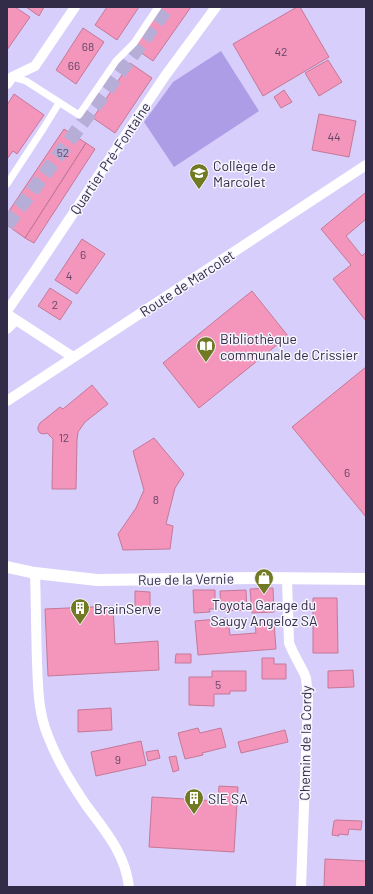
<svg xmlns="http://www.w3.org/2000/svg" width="373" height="894" font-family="Barlow,sans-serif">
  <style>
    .grass { fill: #ad9ce6 }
    .building { fill: #f496bc; stroke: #c57897 }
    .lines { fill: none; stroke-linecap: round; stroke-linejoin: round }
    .secondary-tunnel { stroke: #b6aed7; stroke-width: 14; stroke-dasharray: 14 7; stroke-linecap: butt }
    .pedestrian { stroke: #fff; stroke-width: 7 }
    .minor { stroke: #fff; stroke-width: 10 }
    .tertiary { stroke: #fff; stroke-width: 12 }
    .labels { text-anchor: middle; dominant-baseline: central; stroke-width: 3; stroke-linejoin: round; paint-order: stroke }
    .number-label { font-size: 12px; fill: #634666 }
    .street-label { font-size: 14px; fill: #332c49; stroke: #f6f5fd }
    .poi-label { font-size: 14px; fill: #332c49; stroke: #f6f5fd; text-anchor: start }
  </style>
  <rect width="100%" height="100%" fill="#d7cefb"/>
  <path class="grass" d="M 221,51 L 259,111 L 174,167 L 144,122 L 173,82 Z"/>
  <path class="building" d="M 7,7 L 15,7 L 30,17 L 7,50 Z
    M 26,7 L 44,7 L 39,16 Z
    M 107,7 L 139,7 L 117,40 L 95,25 Z
    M 161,7 L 191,7 L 153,61 L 133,47 Z
    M 297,7 L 300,7 L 329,57 L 263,96 L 233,44 Z
    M 83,28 L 104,42 L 76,84 L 56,70 Z
    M 328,60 L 342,82 L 319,96 L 305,73 Z
    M 130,63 L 152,78 L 115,133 L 93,118 Z
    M 284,90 L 292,102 L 281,108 L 274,97 Z
    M 14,94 L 44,115 L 17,154 L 13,151 L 7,159 L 7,105 Z
    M 319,114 L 356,121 L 349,157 L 312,150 Z
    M 64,129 L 86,143 L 25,238 L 7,225 L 7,214 Z
    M 86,143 L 95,149 L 34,243 L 25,238 Z
    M 365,193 L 366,194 L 366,219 L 346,236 L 362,256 L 366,252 L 366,321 L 333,279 L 351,265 L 321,229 Z
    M 82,239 L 105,254 L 77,294 L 55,280 Z
    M 50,288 L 72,302 L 60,320 L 38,306 Z
    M 252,291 L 288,336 L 199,408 L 163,363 Z
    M 366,367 L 366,517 L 292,427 Z
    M 92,385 L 108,404 L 85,422 L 78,432 L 77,440 L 76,489 L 52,489 L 53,439 L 47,433 L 44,434 L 40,433 L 38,430 L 38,427 L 40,423 L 60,407 L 63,409 Z
    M 154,438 L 184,474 L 175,488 L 166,524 L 173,526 L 170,549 L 123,550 L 118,534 L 136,508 L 144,490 L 133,451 Z
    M 273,588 L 274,612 L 252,613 L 250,589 Z
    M 193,590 L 215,590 L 215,609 L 209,609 L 210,612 L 194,613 Z
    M 246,590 L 247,610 L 221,611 L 220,591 Z
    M 135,591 L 150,592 L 150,610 L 135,609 Z
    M 313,598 L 337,598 L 338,653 L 313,653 Z
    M 113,606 L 115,644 L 158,641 L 159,670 L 48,676 L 45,609 Z
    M 228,618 L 230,635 L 256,633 L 255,623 L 274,622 L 276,649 L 198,655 L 195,621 Z
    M 176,654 L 191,654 L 191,663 L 175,663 Z
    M 262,658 L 274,658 L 274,664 L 286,664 L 286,679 L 262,679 Z
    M 353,670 L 354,687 L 328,688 L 328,671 Z
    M 212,671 L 246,671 L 246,691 L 230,691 L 230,694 L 214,694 L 214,706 L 189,705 L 189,677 L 212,677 Z
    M 111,708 L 112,730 L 78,732 L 78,710 Z
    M 198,728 L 200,733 L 221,728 L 226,747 L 202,753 L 203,755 L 185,759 L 178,733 Z
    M 285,730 L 288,742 L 241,753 L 238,742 Z
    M 141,741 L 146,765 L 96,776 L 91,752 Z
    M 158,750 L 160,758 L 148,761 L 146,752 Z
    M 176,756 L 179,770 L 173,772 L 169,757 Z
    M 219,786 L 238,787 L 234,852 L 149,847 L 152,797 L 218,801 Z
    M 336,820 L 362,821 L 361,830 L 349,829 L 348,835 L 339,834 L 339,836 L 332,835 L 334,821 Z
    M 325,859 L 366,861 L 366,887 L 324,887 Z"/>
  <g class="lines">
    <path class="secondary-tunnel" d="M 7,225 L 168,7"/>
    <path class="pedestrian" d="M 12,77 L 26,81 L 79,115 L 116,61 L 134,43 L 158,7
      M 7,184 L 43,129 L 59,103"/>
    <path class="minor" d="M 7,84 L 12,77 L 35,66 L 75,7
      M 7,311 L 36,269 L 165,76 L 216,7
      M 7,314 L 73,357
      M 7,329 L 16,320
      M 7,401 L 366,165
      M 35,573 C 36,603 36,632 37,661 C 38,687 38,712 48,736 C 57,760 71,783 86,805 C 105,831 125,853 129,887
      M 287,579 L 289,643 L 293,652 L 304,673 L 306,678 L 308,698 L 301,887"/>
    <path class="tertiary" d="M 7,567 L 35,573 L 97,580 L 265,578 L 366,579"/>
  </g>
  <defs>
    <g id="school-pin" transform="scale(1)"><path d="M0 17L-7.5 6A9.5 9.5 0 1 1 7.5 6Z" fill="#717923" stroke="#f6f5fd"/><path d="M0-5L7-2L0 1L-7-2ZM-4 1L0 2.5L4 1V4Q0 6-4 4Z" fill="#fff"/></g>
    <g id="library-pin" transform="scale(1)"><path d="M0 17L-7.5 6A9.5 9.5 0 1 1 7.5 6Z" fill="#717923" stroke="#f6f5fd"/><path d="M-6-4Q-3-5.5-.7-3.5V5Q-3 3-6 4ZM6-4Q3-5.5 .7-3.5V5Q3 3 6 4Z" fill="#fff"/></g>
    <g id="shop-pin" transform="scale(1)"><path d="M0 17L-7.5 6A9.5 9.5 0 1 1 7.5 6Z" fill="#717923" stroke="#f6f5fd"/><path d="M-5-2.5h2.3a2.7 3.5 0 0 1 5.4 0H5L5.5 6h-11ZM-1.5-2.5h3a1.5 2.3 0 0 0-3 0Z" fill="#fff"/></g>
    <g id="building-pin" transform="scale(1)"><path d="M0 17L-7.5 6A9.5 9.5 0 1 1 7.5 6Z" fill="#717923" stroke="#f6f5fd"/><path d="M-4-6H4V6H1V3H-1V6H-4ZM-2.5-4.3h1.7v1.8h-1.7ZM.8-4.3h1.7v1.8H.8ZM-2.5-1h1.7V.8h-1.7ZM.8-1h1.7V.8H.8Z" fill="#fff"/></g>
  </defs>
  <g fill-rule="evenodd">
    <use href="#school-pin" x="199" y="173"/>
    <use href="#library-pin" x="206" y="346"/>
    <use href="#shop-pin" x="264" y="578"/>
    <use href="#building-pin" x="80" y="608"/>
    <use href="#building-pin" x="194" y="798"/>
  </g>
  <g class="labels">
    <g class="number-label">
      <text x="88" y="46">68</text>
      <text x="281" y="51">42</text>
      <text x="74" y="65">66</text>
      <text x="334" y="136">44</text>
      <text x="63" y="152">52</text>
      <text x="83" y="254">6</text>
      <text x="69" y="275">4</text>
      <text x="55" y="304">2</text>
      <text x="64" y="437">12</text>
      <text x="347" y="472">6</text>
      <text x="156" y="499">8</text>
      <text x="218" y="684">5</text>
      <text x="118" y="759">9</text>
    </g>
    <g class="street-label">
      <text transform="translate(110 158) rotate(-56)">Quartier Pré-Fontaine</text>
      <text transform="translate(187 283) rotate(-33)">Route de Marcolet</text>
      <text transform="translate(186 579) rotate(-1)">Rue de la Vernie</text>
      <text transform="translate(305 743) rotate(-89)">Chemin de la Cordy</text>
    </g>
    <g class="poi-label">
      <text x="213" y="165">Collège de<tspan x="213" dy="16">Marcolet</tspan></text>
      <text x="220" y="338">Bibliothèque<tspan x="220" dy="16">communale de Crissier</tspan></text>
      <text x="264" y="604" text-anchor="middle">Toyota Garage du<tspan x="264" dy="16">Saugy Angeloz SA</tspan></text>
      <text x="94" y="608">BrainServe</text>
      <text x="208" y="798">SIE SA</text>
    </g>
  </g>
  <rect width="373" height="894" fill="none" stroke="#332c49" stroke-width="16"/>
</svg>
